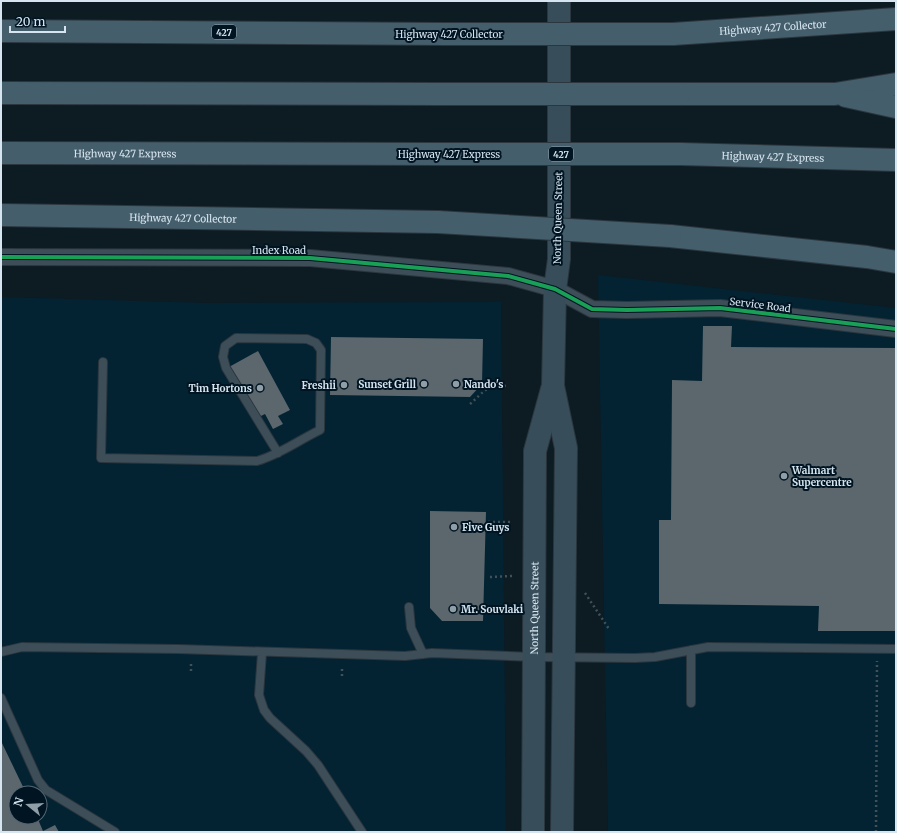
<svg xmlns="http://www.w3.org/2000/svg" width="897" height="833" font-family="Merriweather,serif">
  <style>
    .built { fill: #032333; fill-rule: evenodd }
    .building { fill: #5b666d }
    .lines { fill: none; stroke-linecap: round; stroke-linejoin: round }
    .lane-casing { stroke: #2b363e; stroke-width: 10 }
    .street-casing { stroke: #2b363e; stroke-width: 18 }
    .secondary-casing { stroke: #2b363e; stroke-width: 24 }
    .highway-casing { stroke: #2b363e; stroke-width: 24 }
    .path { stroke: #425058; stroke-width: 2.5; stroke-dasharray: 2 3; stroke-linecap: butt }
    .lane { stroke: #3d4e58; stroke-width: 8 }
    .street { stroke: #3d4e58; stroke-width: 16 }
    .secondary { stroke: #374e5a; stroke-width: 22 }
    .highway { stroke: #455e6b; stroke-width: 22 }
    .highway-bridge-casing { stroke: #2b363e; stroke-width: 24; stroke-linecap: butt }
    .highway-bridge { stroke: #455e6b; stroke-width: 22 }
    .cycleway-casing { stroke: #001422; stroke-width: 6 }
    .cycleway { stroke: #1a9f57; stroke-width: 4 }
    .poi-dot { fill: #909ea8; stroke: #001422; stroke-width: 1.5 }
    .labels { text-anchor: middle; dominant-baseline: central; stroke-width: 4; stroke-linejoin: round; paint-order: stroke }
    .shield { fill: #001422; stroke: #96a6b2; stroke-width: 1 }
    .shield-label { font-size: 9px; font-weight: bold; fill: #d6e5ef }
    .street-label { font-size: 10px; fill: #d6e5ef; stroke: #001422 }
    .poi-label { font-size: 10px; font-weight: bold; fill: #d6e5ef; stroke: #001422; text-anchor: start }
  </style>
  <rect width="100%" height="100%" fill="#0d1b23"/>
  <path class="built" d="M 598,275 L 896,308 L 896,832 L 608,832 Z
    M 1,297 L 206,303 L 501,302 L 506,832 L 1,832 ZM 16,793 L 40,793 L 40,817 L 16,817 Z"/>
  <path class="building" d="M 703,326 L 732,326 L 731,347 L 896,348 L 896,631 L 818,631 L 819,606 L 659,604 L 659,520 L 671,520 L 672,380 L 702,381 Z
    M 331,337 L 483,339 L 482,384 L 470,397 L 330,395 Z
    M 258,351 L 290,410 L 278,416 L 283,424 L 273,429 L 265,414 L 257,418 L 229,367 Z
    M 430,511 L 486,512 L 483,621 L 442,621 L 430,608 Z
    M 1,741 L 26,793 L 16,793 L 16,817 L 37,817 L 43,831 L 55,825 L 59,832 L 1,832 Z"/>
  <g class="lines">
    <g class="lane-casing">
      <path id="lane" d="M 103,362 L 101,458 L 257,461 C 279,455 299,440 320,430 L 321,350 L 316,343 L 307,339 L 236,338 L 225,346 L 223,357 L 226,368 L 278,453
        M 409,607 L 411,628 L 423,654
        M 1,652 L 22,647 L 178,649 L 405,656 L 432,653 L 534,657 L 635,658 L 655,657 L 708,647 L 896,649
        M 262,653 L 259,695 L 264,710 L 270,718 L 306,751 L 318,765 L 362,832
        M 1,698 L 38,780 L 46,790 L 115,832
        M 691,703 L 691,650"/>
    </g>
    <g class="street-casing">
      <path id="street" d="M 1,257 L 310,258 L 508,276 L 555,289 L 592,309 L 627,310 L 720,308 L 896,329"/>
    </g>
    <g class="secondary-casing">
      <g id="secondary">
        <path d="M 559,1 L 559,259 L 555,289 L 553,386 L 566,448 L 562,832"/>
        <path id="s1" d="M 533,832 L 535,451 L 552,389"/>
      </g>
    </g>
    <g class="highway-casing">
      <g id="highway">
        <path d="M 1,31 L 447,34"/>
        <path id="s2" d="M 673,34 L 896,19"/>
        <path d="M 1,93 L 444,94"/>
        <path d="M 679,94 L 835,94 L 896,84"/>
        <path d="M 846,96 L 896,107"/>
        <path id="s3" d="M 1,153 L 443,154"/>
        <path id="s4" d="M 680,154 L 896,160"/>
        <path id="s5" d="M 1,215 L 438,222"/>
        <path d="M 670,236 L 867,257 L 896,262"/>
      </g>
    </g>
    <path class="path" d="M 470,404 C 484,392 487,384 506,386
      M 488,522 L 510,522
      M 490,577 L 512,576
      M 585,593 L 609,629
      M 191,671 L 191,661
      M 342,676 L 342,666
      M 876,832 L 877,661"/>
    <use href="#lane" class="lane"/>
    <use href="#street" class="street"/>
    <use href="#secondary" class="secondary"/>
    <use href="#highway" class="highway"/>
    <g class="highway-bridge-casing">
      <path id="highway-bridge" d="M 447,34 L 673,34
        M 444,94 L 679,94
        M 443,154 L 680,154
        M 438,222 L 670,236"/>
    </g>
    <use href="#highway-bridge" class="highway-bridge"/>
    <g class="cycleway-casing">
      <path id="cycleway" d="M 1,257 L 310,258 L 508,276 L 555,289 L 592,309 L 627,310 L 720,308 L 896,329"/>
    </g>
    <use href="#cycleway" class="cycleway"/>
  </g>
  <g class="poi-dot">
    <circle cx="424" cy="384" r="4"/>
    <circle cx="456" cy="384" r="4"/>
    <circle cx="344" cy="385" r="4"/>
    <circle cx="260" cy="388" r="4"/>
    <circle cx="784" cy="476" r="4"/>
    <circle cx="454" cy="527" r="4"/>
    <circle cx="453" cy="609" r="4"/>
  </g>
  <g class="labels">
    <g class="shield">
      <rect x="212" y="25" width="24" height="14" rx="3"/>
      <rect x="549" y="147" width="24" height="14" rx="3"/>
    </g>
    <g class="shield-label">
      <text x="224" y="32">427</text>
      <text x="561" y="154">427</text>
    </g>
    <g class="street-label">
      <text stroke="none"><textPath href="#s2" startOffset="100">Highway 427 Collector</textPath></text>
      <text x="449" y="34">Highway 427 Collector</text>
      <text stroke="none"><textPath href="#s3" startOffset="124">Highway 427 Express</textPath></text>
      <text x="449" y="154">Highway 427 Express</text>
      <text stroke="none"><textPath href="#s4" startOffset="93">Highway 427 Express</textPath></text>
      <text stroke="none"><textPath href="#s5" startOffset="182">Highway 427 Collector</textPath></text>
      <text transform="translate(558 218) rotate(-89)">North Queen Street</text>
      <text x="279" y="250">Index Road</text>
      <text transform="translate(760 305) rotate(7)">Service Road</text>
      <text stroke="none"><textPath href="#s1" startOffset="224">North Queen Street</textPath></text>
    </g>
    <g class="poi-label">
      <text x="416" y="384" text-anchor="end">Sunset Grill</text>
      <text x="464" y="384">Nando's</text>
      <text x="336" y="385" text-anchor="end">Freshii</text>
      <text x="252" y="388" text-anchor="end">Tim Hortons</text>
      <text x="792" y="470">Walmart<tspan x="792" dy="12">Supercentre</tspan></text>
      <text x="462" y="527">Five Guys</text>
      <text x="461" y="609">Mr. Souvlaki</text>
    </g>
  </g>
  <rect width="897" height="833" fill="none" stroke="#d6e5ef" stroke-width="4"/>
  <g transform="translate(28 805) rotate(288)"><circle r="19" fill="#001422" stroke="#566874"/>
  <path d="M0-3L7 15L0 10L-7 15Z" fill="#909ea8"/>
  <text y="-6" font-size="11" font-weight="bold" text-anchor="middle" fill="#d6e5ef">N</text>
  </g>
  <path d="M10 26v6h55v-6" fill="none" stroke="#d6e5ef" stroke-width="2"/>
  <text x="16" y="26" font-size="12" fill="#d6e5ef" stroke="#001422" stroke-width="3" paint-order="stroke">20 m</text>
</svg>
